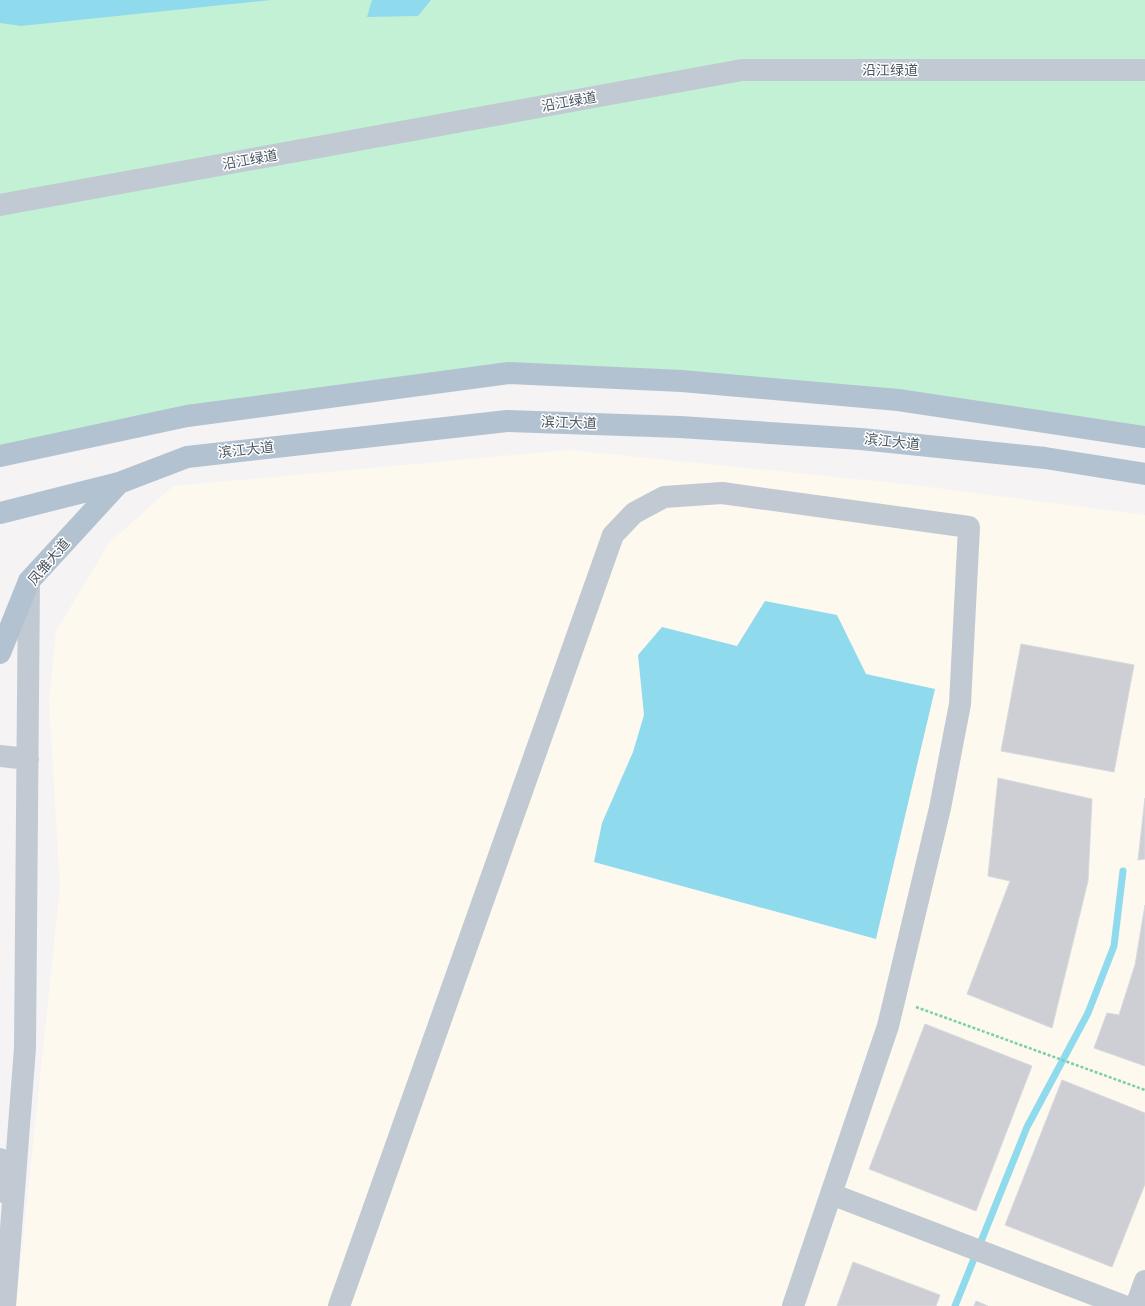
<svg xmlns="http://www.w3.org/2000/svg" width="1145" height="1306" font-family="Figtree,'Noto Sans SC',sans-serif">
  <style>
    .commercial { fill: #fdf9ef }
    .green { fill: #c3f1d5 }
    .water { fill: #90daee }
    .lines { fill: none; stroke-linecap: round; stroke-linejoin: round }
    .stream { stroke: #90daee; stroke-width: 7 }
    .building { fill: #cdcfd5; stroke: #d7d9de }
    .path { stroke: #7ad0a6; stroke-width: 2.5; stroke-dasharray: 3 2; stroke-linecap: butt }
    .minor { stroke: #c1cad2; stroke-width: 22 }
    .major { stroke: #b3c2d1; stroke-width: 22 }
    .labels { text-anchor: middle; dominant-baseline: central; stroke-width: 3; stroke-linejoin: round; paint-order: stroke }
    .street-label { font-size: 14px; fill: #4a5661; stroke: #fff }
  </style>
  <rect width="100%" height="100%" fill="#f5f3f3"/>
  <path class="commercial" d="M 569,450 L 905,484 L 1145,515 L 1145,1306 L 16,1306 L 60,887 L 49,702 L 56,631 L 109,543 L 173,486 Z"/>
  <path class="green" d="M 0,0 L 1145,0 L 1145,437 L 898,400 L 509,373 L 0,456 Z"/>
  <path class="water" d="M 0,0 L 271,0 L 21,26 L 0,23 Z
    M 372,0 L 431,0 L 418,16 L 367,17 Z
    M 765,601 L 837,615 L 866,674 L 935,689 L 876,939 L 594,862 L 602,823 L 633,752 L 644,715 L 638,655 L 662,627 L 737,646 Z"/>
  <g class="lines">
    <path class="stream" d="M 955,1306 L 1027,1127 L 1088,1013 L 1114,946 L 1123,871"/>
  </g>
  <path class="building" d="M 1021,644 L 1134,665 L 1114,772 L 1001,751 Z
    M 998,778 L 1092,799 L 1088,881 L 1052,1028 L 967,994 L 1010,881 L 988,876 Z
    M 1145,798 L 1145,859 L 1138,860 Z
    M 1145,905 L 1145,1066 L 1094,1048 L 1107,1013 L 1119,1015 L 1135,965 Z
    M 925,1024 L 1032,1066 L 976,1211 L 869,1169 Z
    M 1062,1080 L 1145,1113 L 1145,1184 L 1112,1267 L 1005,1225 Z
    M 853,1262 L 940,1295 L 936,1306 L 837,1306 Z
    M 976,1301 L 988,1306 L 974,1306 Z"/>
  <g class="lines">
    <path class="path" d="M 916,1007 L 1145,1090"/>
    <path class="minor" d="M 0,205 L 742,70 L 1145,70
      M 0,756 L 28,759
      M 0,1159 L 6,1193
      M 831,1194 L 1124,1306
      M 5,1306 L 25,1048 L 29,581
      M 339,1306 L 613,535 L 634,513 L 664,497 L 722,493 L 969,527 L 960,704 L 940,808 L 888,1026 L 793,1306
      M 1136,1306 L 1145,1281"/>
    <path class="major" d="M 0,456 L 187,416 L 509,373 L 682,381 L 898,400 L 1145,437
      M 0,513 L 119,483 L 187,457 L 507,421 L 680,427 L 861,439 L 1045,458 L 1145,474
      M 0,653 L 29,581 L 119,483"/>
  </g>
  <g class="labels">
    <g class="street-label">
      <text x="890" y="70">沿江绿道</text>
      <text transform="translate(569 102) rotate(-10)">沿江绿道</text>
      <text transform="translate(250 160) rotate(-10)">沿江绿道</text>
      <text transform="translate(569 423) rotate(2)">滨江大道</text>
      <text transform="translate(892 442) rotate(6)">滨江大道</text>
      <text transform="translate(246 450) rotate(-6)">滨江大道</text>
      <text transform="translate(49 562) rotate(-50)">凤雏大道</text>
    </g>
  </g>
</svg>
